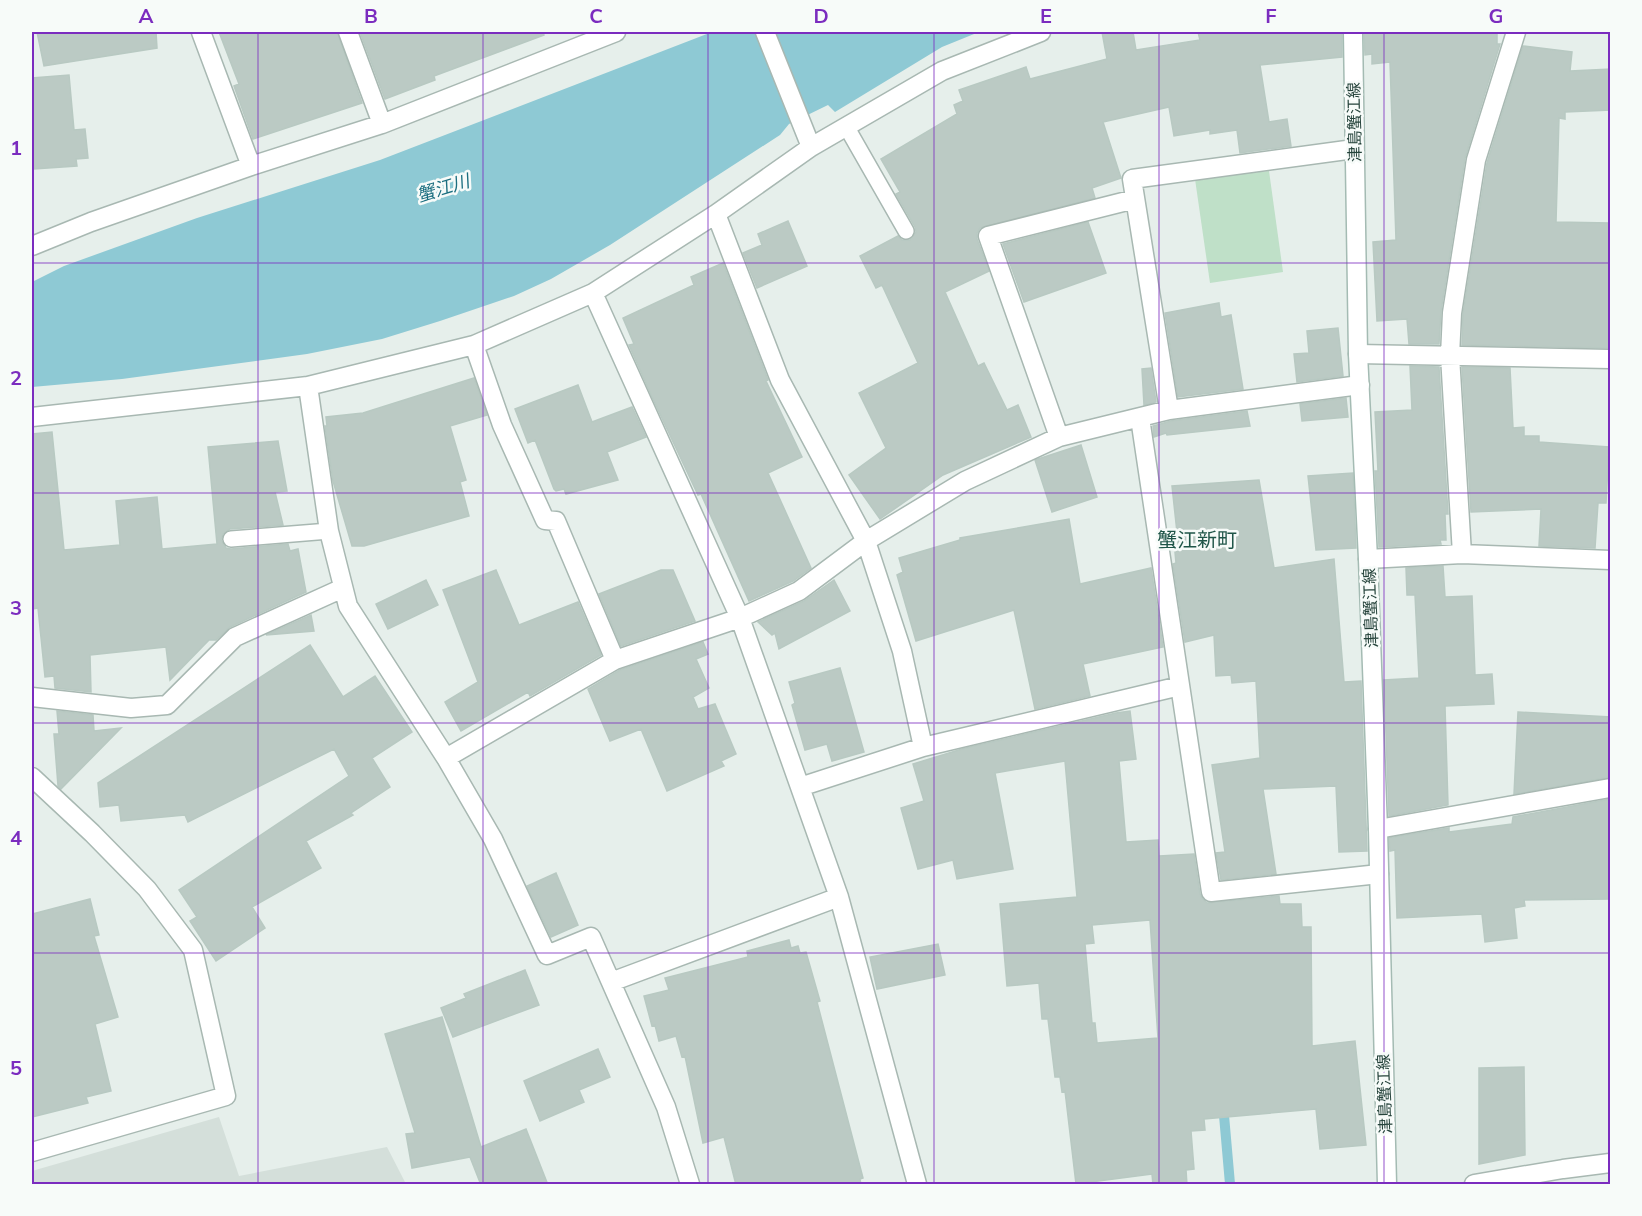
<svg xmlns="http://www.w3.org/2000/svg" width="1642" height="1216" font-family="Mulish,'Noto Sans JP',sans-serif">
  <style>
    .built { fill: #d4dfda }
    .green { fill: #bfe0c8 }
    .water { fill: #8ec9d4 }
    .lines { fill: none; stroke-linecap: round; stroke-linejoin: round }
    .stream { stroke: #8ec9d4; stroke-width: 10 }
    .building { fill: #bbcac4; stroke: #b8c9c2; stroke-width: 1.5; fill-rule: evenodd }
    .service-casing { stroke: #a8b8b2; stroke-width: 18 }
    .minor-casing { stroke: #a8b8b2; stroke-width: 21 }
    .secondary-casing { stroke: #a4bbb3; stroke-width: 21 }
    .service { stroke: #fff; stroke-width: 15 }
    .minor { stroke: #fff; stroke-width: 18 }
    .secondary { stroke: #fff; stroke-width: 18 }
    .grid { fill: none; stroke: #7b2cbf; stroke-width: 1.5; stroke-opacity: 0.55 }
    .labels { text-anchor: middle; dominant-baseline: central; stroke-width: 5; stroke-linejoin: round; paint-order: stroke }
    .street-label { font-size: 16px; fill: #24423a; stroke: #f7fbf9 }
    .water-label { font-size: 18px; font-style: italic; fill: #1c6f80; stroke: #f7fbf9 }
    .quarter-label { font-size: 20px; fill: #1f5548; stroke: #f7fbf9 }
    .neatline { fill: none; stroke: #7b2cbf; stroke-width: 2 }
    .grid-label { font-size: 20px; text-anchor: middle; font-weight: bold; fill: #7b2cbf }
  </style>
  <rect width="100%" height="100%" fill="#e6efeb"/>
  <path class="built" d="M 219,1117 L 239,1176 L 387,1147 L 406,1184 L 32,1184 L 32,1171 Z"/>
  <path class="green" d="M 1269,171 L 1283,272 L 1210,283 L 1195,179 Z"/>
  <path class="water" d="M 712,32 L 979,32 L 942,47 L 835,112 L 828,105 L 789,124 L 780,135 L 610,245 L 551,279 L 514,296 L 440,321 L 382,339 L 307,354 L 122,379 L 32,387 L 32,282 L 64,266 L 197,218 L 380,160 Z"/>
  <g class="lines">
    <path class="stream" d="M 1223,1104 L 1230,1184"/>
  </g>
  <path class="building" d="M 37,32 L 156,32 L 157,48 L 44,66 Z
    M 219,32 L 337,32 L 362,103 L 253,139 L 234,86 L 239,84 Z
    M 360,32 L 543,32 L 544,35 L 434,76 L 435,80 L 385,99 Z
    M 1102,32 L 1133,32 L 1136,50 L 1200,40 L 1198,32 L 1342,32 L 1342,57 L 1260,65 L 1269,122 L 1287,119 L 1291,146 L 1240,153 L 1237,130 L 1210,134 L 1210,130 L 1174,136 L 1169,107 L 1103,122 L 1121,178 L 1092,188 L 1095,198 L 980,228 L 977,233 L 977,239 L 989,271 L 945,292 L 978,366 L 984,363 L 1007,410 L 1018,405 L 1031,437 L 943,475 L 880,519 L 849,475 L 886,448 L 859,393 L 918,363 L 882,285 L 876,288 L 860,256 L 898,236 L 902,240 L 910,240 L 916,232 L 915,227 L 896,194 L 900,192 L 881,159 L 957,114 L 954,105 L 963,101 L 959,90 L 1026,67 L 1030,79 L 1107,59 Z
    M 1364,32 L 1497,32 L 1497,44 L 1500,44 L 1465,158 L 1441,311 L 1439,344 L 1409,344 L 1407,319 L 1377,321 L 1373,242 L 1396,240 L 1390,62 L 1372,64 L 1372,54 L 1365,55 Z
    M 1523,46 L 1572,52 L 1570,71 L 1611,69 L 1611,110 L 1565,112 L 1565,119 L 1559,118 L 1556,222 L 1611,223 L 1611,348 L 1462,345 L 1463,314 L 1487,163 Z
    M 69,75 L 74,130 L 85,129 L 88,158 L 76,159 L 77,166 L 34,169 L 32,144 L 32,78 Z
    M 788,221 L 807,266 L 757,288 L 743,253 L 762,245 L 758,234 Z
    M 1088,222 L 1106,273 L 1024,302 L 1003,244 Z
    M 723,263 L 768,380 L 766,381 L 802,457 L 768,473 L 811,568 L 793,581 L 749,601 L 701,494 L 698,495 L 653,399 L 629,345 L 634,344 L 623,318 L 694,285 L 691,277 Z
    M 1219,303 L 1221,317 L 1231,315 L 1243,389 L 1178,397 L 1165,313 Z
    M 1338,328 L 1343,376 L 1297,382 L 1294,354 L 1309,353 L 1307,331 Z
    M 1410,366 L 1439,367 L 1448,514 L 1445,514 L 1446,540 L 1440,540 L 1441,544 L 1379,547 L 1375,471 L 1378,471 L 1375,412 L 1412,410 Z
    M 1462,367 L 1510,368 L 1513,428 L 1524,427 L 1524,436 L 1539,436 L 1539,442 L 1609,447 L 1606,503 L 1598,503 L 1595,548 L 1539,546 L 1541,509 L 1471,512 Z
    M 1151,368 L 1156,402 L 1144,405 L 1142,369 Z
    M 474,378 L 487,415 L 450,426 L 466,480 L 460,482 L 469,516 L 364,546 L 352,546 L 333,481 L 325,426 L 327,426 L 326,417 L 363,413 Z
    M 578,385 L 592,422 L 632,407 L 646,437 L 607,452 L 618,480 L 566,494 L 564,489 L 556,491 L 554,489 L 535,440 L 528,443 L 515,409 Z
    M 1346,398 L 1348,417 L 1302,421 L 1300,404 Z
    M 1247,411 L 1250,426 L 1167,435 L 1166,433 L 1154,437 L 1153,426 L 1171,421 Z
    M 52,432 L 64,550 L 120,545 L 116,501 L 157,497 L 162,549 L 217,544 L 208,447 L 278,441 L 287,491 L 275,492 L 283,525 L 230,529 L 223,534 L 221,540 L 226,548 L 231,549 L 288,544 L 290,551 L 298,549 L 306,592 L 230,627 L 216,640 L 209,640 L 170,680 L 166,647 L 90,655 L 91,692 L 55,688 L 54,676 L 45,677 L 38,608 L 32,609 L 32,434 Z
    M 1081,445 L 1097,497 L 1052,512 L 1035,460 Z
    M 1353,473 L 1356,548 L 1316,550 L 1308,476 Z
    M 1259,480 L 1274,568 L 1334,559 L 1344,682 L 1361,681 L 1367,851 L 1339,852 L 1336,786 L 1263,789 L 1276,874 L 1221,880 L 1216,853 L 1225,852 L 1212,765 L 1260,758 L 1256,681 L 1232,683 L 1231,675 L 1216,676 L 1214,635 L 1185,642 L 1173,564 L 1176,563 L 1175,552 L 1179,551 L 1172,486 Z
    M 1069,519 L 1080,584 L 1151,568 L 1163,647 L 1083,664 L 1090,696 L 1035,709 L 1014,610 L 916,641 L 897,575 L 903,572 L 899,558 L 960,540 L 960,538 Z
    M 1443,566 L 1445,597 L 1472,596 L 1475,675 L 1492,674 L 1494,704 L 1445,706 L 1448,805 L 1389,816 L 1384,680 L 1419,678 L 1415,595 L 1407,595 L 1406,568 Z
    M 496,570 L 519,625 L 578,602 L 601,655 L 530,696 L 528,692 L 461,731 L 445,702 L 478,682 L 443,590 Z
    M 661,570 L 673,570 L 695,621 L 621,646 L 599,594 Z
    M 426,580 L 438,605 L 388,629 L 376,604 Z
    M 834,580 L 850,611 L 779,649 L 775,633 L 772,635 L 758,622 L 804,601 Z
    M 311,615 L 314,631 L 266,635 Z
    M 703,642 L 708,654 L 696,659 L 709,688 L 693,697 L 698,709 L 715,704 L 736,754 L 721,761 L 724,766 L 667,791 L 641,729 L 610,741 L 588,689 L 620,670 Z
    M 310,645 L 343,697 L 375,676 L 412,732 L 372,758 L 390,787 L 351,813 L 353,815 L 306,841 L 321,868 L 252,907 L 265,928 L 216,961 L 190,921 L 197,917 L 179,890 L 349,776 L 334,749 L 188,822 L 185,815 L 121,821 L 119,805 L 100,807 L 98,783 Z
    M 840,668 L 864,752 L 832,761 L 827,744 L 805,750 L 792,705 L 795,703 L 789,682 Z
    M 57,711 L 93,715 L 94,731 L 121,728 L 61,789 L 58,786 L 54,734 L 59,734 Z
    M 1130,711 L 1136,759 L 1119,761 L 1126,842 L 1158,840 L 1159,856 L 1194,854 L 1200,894 L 1203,899 L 1207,903 L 1279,896 L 1280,904 L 1301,904 L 1302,927 L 1311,927 L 1312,1046 L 1355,1041 L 1366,1145 L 1320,1149 L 1316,1109 L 1204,1119 L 1205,1130 L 1191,1131 L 1194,1169 L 1186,1170 L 1187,1185 L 1153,1185 L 1152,1174 L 1076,1184 L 1065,1091 L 1062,1092 L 1060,1077 L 1055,1077 L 1048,1019 L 1042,1019 L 1039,983 L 1007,986 L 1000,904 L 1077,897 L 1065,761 L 995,773 L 1013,869 L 957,879 L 953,860 L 918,869 L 901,808 L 924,801 L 913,764 L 962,749 L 1116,713 ZM 1150,920 L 1158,1038 L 1097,1043 L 1095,1023 L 1092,1023 L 1085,944 L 1094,943 L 1092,925 Z
    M 1518,712 L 1611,717 L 1611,777 L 1514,794 Z
    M 1611,799 L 1611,899 L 1524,900 L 1525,906 L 1514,908 L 1517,938 L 1485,942 L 1482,914 L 1397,918 L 1395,850 L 1390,851 L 1389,838 L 1449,828 L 1449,832 L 1512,824 L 1513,817 Z
    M 556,873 L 578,925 L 551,937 L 527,886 Z
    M 90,899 L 99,935 L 94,936 L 118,1017 L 95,1024 L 111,1091 L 86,1097 L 88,1103 L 32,1117 L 32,914 Z
    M 789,940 L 791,948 L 798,946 L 800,953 L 806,952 L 820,1001 L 817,1002 L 863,1178 L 860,1179 L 861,1185 L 736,1185 L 724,1137 L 703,1143 L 685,1056 L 682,1057 L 676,1036 L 659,1041 L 655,1025 L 652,1026 L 644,996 L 669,990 L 665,978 L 748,957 L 747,951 Z
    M 938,944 L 945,975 L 877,989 L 870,957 Z
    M 525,970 L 539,1005 L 453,1037 L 441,1008 L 466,998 L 464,994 Z
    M 442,1017 L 481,1147 L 526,1129 L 548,1185 L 481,1185 L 470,1157 L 412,1168 L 406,1134 L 415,1133 L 385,1034 Z
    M 598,1049 L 610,1077 L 579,1090 L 584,1102 L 540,1121 L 524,1081 Z
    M 1524,1067 L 1525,1155 L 1479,1164 L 1479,1068 Z"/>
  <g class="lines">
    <g class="service-casing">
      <path id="service" d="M 846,126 L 906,231
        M 231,539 L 329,531"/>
    </g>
    <g class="minor-casing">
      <path id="minor" d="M 201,32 L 251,166
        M 348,32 L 382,124
        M 765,32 L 811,147
        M 716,214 L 780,380 L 866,541 L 902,651 L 923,747
        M 32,246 L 91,222 L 251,166 L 382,124 L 616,32
        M 593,293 L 740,618 L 839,897 L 917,1184
        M 474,345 L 502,425 L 545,520 L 556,521 L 615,660
        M 1358,354 L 1610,359
        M 308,386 L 329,531 L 348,606 L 446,758 L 493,839 L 547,955 L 591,937 L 666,1107 L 690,1184
        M 1169,410 L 1132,179 L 1354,149
        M 32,417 L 308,386 L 474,345 L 593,293 L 716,214 L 811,147 L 942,71 L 1041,32
        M 1140,418 L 1211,892 L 1379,874
        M 1059,437 L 988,236 L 1135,199
        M 1462,554 L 1450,356 L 1452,313 L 1476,160 L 1516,32
        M 1368,559 L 1462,554 L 1610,560
        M 32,697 L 131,708 L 167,705 L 235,637 L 343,588
        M 446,758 L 615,660 L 740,618 L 799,591 L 866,541 L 965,481 L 1059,437 L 1169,410 L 1360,385
        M 32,777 L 92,833 L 147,889 L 193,950 L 226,1096 L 32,1152
        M 800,787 L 923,747 L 1180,686
        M 1378,829 L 1610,788
        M 611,982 L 839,897
        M 1474,1184 L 1563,1169 L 1610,1163"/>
    </g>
    <g class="secondary-casing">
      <path id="secondary" d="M 1353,32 L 1358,354 L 1368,559 L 1378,829 L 1387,1184"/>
    </g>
    <use href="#service" class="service"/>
    <use href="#minor" class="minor"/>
    <use href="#secondary" class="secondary"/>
  </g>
  <path class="grid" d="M 258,32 L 258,1184M 483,32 L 483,1184M 708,32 L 708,1184M 934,32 L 934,1184M 1159,32 L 1159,1184M 1384,32 L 1384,1184M 32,263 L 1610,263M 32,493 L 1610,493M 32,723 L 1610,723M 32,953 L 1610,953"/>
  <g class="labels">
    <g class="street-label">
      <text transform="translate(1354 122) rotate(-91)">津島蟹江線</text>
      <text transform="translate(1370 608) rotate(-92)">津島蟹江線</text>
      <text transform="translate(1384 1094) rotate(-92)">津島蟹江線</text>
    </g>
    <g class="water-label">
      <text transform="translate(443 188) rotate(-17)">蟹江川</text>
    </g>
    <g class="quarter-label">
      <text x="1197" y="539">蟹江新町</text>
    </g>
  </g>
  <rect width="1642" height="1216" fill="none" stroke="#f7fbf9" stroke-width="66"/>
  <rect x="33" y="33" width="1576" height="1150" class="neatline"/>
  <g class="grid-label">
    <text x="146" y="23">A</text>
    <text x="371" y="23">B</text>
    <text x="596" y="23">C</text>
    <text x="821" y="23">D</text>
    <text x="1046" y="23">E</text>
    <text x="1271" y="23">F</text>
    <text x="1496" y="23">G</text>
    <text x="16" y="155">1</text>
    <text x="16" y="385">2</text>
    <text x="16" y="615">3</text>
    <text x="16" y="845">4</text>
    <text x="16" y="1075">5</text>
  </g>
</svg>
